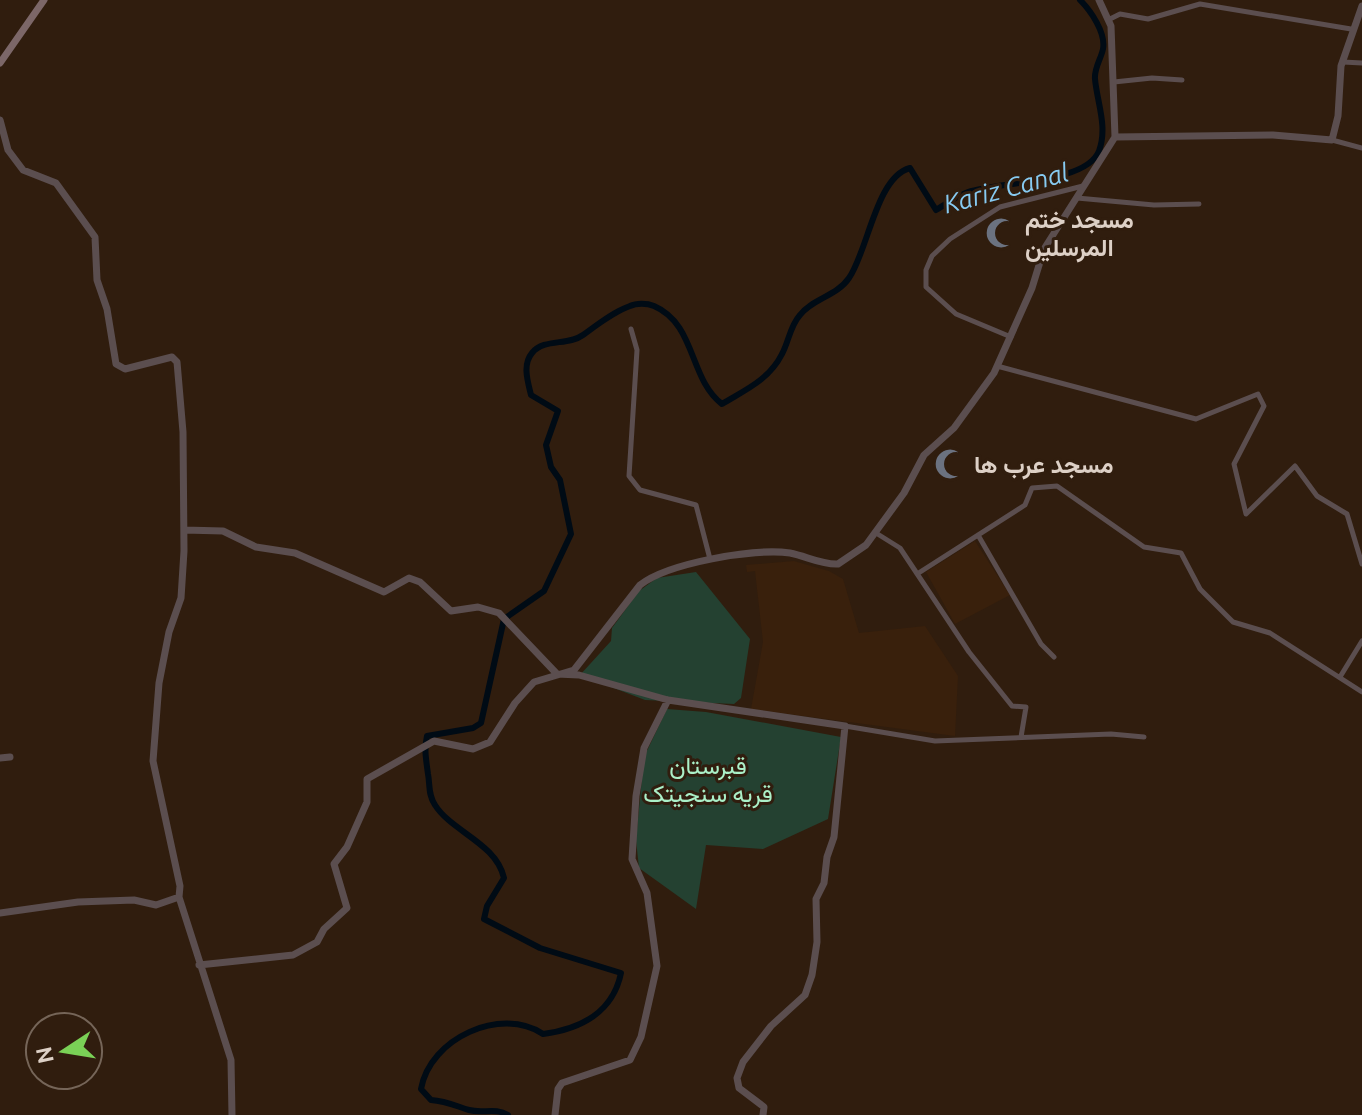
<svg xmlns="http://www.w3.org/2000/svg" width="1362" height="1115" font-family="Ubuntu,Vazirmatn,sans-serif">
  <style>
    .built { fill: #39200c }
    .green { fill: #244131 }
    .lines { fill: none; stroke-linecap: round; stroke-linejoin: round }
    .canal { stroke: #000b15; stroke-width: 6 }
    .minor { stroke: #5b4e4f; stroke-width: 5 }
    .tertiary { stroke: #5b4e4f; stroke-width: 7 }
    .secondary { stroke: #7c6768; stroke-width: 7 }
    .labels { text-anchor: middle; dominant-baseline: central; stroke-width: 6; stroke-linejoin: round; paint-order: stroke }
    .poi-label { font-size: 24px; font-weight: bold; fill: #ddd0c6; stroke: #301d0e; text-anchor: start }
    .park-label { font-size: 24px; fill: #abf0c8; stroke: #301d0e }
    .water-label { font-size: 26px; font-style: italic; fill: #87cbf2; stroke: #301d0e }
  </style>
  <rect width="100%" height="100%" fill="#301d0e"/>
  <path class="built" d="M 975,541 L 1010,595 L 955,624 L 926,572 Z
    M 794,561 L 829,571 L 843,579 L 859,633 L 925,626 L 958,676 L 955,736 L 751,709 L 763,642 L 755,571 L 747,572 L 746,565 Z"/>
  <path class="green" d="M 696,572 L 750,639 L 741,698 L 734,704 L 645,700 L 580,675 L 611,641 L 612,628 L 639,591 L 657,578 Z
    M 667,709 L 706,712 L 841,737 L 828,819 L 763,849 L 706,845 L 696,909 L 639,868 L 636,840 L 644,757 Z"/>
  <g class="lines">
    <path class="canal" d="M 508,1115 C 495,1107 483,1114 469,1110 C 456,1106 446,1101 431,1100 L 421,1089 C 430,1038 501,1006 543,1034 C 581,1029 613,1012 621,973 L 540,948 L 484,919 L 487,906 L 504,878 C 496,843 452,832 435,805 C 428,795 430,784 428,774 C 426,759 424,750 427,736 L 473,728 L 481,723 L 504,619 L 544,591 L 571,534 L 560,480 L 551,467 L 546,445 L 558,411 L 531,395 C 528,382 522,365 532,353 C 544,338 568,346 583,335 C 597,325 613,312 630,306 C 636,303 647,303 654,306 C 696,324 689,379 722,404 C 745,390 769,380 782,354 C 789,341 790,326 800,315 C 812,299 837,296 849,278 C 868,251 876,177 910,168 L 936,210 C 946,204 957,196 968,192 C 1000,181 1086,184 1099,151 C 1108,127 1097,102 1095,79 C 1094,68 1101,59 1103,49 C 1106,33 1091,11 1080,0"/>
    <path class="minor" d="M 1108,20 L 1120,14 L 1148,19 L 1200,4 L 1351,29
      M 1343,62 L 1362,63
      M 1114,82 L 1152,78 L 1182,80
      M 1332,140 L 1362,148
      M 1077,198 L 1154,205 L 1199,204
      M 631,329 L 637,350 L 629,476 L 640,490 L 696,505 L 710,559
      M 1011,337 L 956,314 L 926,287 L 926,270 L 932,256 L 950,239 L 1000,207 L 1083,186
      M 997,366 L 1196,419 L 1258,394 L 1264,406 L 1234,464 L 1246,514 L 1295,466 L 1317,496 L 1347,514 L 1362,564
      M 876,533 L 900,548 L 969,652 L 1012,706 L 1026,707 L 1021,737
      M 978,535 L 1041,644 L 1054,657
      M 917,574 L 1025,505 L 1032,488 L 1057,486 L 1144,547 L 1181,553 L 1200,589 L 1233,622 L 1270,633 L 1362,692
      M 1340,677 L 1362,641
      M 845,726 L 935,741 L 1111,734 L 1144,737"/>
    <path class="tertiary" d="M 0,120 L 8,150 L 23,170 L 56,183 L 95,237 L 97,280 L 107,309 L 116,364 L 125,369 L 172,357 L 177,362 L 183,432 L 184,551 L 181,598 L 169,632 L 159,683 L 153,761 L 180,886 L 179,897
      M 1115,137 L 1273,135 L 1332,140 L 1338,116 L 1341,66 L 1362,6
      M 184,530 L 223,531 L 256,547 L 295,553 L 384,592 L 409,578 L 420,582 L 451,611 L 478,607 L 499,613 L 557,674 L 579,675 L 668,700 L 845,726 L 834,837 L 827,857 L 824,883 L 816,899 L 817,942 L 812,975 L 805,995 L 771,1026 L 743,1062 L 737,1078 L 739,1088 L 764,1107 L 763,1115
      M 0,758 L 10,757
      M 0,913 L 78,902 L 134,900 L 156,905 L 179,897 L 231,1060 L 232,1115
      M 199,965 L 293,955 L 317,942 L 324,929 L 347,908 L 334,864 L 347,847 L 367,802 L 367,779 L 434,741 L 473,749 L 490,742 L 515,703 L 534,682 L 574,670 L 640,585 C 668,563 754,548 790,553 C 806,556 822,565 838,564 L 866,545 L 904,493 L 924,455 L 954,428 L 994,373 L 1032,288 L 1044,249 L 1115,137 L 1111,26 L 1099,0
      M 555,1115 L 558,1089 L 562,1083 L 630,1060 L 641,1037 L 657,966 L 647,893 L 632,859 L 636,796 L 644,748 L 668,700"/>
    <path class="secondary" d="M 0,63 L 44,0"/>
  </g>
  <defs>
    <g id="mosque-bare" transform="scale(2.4)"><path d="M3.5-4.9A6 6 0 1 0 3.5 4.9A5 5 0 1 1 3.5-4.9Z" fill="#6b7280" stroke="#301d0e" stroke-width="2.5" paint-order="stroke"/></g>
  </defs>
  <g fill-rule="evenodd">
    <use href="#mosque-bare" x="1001" y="233"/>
    <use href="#mosque-bare" x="950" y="464"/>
  </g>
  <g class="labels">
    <g class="poi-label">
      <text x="1025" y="219">مسجد ختم<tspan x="1025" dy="28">المرسلین</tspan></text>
      <text x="974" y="464">مسجد عرب ها</text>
    </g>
    <g class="park-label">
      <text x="708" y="765">قبرستان<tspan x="708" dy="28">قریه سنجیتک</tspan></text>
    </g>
    <g class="water-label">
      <text transform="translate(1006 188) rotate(-15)">Kariz Canal</text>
    </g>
  </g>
  <g transform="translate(64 1051) rotate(258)"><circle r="38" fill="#301d0e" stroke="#756558" stroke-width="2"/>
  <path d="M0-6L14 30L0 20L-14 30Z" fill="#7ad156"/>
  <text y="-12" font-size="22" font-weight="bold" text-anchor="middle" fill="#ddd0c6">N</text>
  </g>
</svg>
